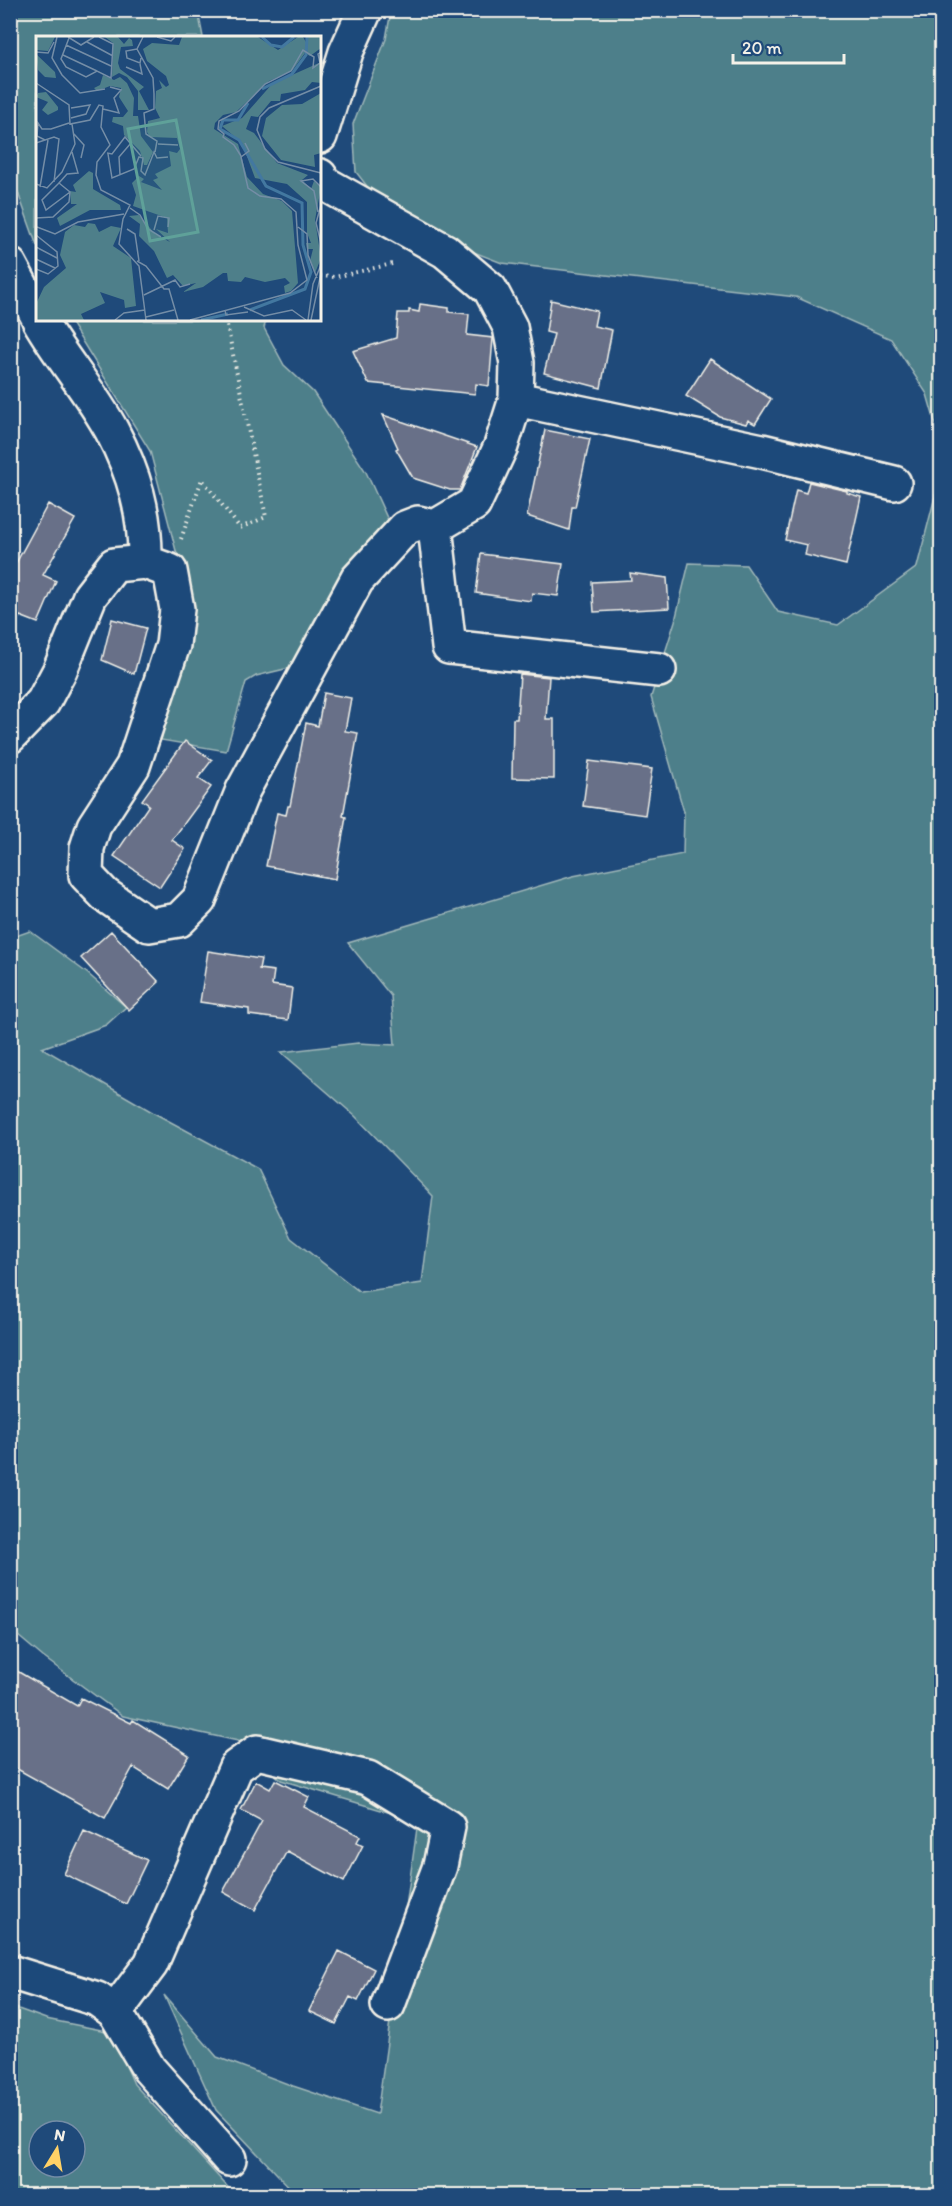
<svg xmlns="http://www.w3.org/2000/svg" width="952" height="2206" font-family="Itim,sans-serif">
  <style>
    .green { fill: #4e7f8a; stroke: #a1b8b9; stroke-width: 1.5; fill-rule: evenodd }
    .building { fill: #677088; stroke: #f4f1e8; stroke-width: 1.5 }
    .lines { fill: none; stroke-linecap: round; stroke-linejoin: round }
    .minor-casing { stroke: #f4f1e8; stroke-width: 38 }
    .path { stroke: #f4f1e8; stroke-width: 4; stroke-dasharray: 1.5 4.5; stroke-linecap: butt }
    .minor { stroke: #1f4a7a; stroke-width: 33 }
    .inset-river { fill: none; stroke: #4378a0; stroke-width: 3 }
    .inset-road { fill: none; stroke: #748da6; stroke-width: 1.5 }
    .view { fill: #5fa199; fill-opacity: 0.15; stroke: #5fa199; stroke-width: 3 }
    .inset-edge { fill: none; stroke: #f4f1e8; stroke-width: 3 }
  </style>
  <rect width="100%" height="100%" fill="#1f4a7a"/>
  <filter id="ink" filterUnits="userSpaceOnUse"><feTurbulence type="fractalNoise" baseFrequency=".0167" numOctaves="2"/><feDisplacementMap in="SourceGraphic" scale="12" xChannelSelector="R" yChannelSelector="G"/><feConvolveMatrix kernelMatrix="1 2 1 2 8 2 1 2 1" color-interpolation-filters="sRGB"/></filter>
  <g filter="url(#ink)">
    <path class="green" d="M 11,10 L 198,11 L 203,37 L 38,38 L 37,246 L 11,173 Z
      M 391,11 L 941,11 L 941,443 L 927,394 L 891,339 L 796,297 L 502,263 L 394,221 L 356,172 L 353,124 L 386,39 Z
      M 69,320 L 266,320 L 264,328 L 284,365 L 313,392 L 366,472 L 388,520 L 345,575 L 293,667 L 256,676 L 246,682 L 226,751 L 161,740 L 172,692 L 194,620 L 150,451 Z
      M 941,473 L 941,2195 L 297,2195 L 216,2110 L 164,1995 L 217,2057 L 293,2086 L 377,2114 L 418,1821 L 281,1780 L 238,1741 L 123,1716 L 43,1657 L 11,1630 L 10,938 L 30,931 L 87,973 L 126,1007 L 106,1025 L 42,1048 L 154,1113 L 258,1169 L 291,1238 L 360,1292 L 422,1283 L 433,1196 L 355,1116 L 281,1052 L 358,1043 L 395,1045 L 391,996 L 348,943 L 573,876 L 683,854 L 684,812 L 651,697 L 675,621 L 689,563 L 746,565 L 778,612 L 838,625 L 917,567 Z
      M 10,2006 L 46,2019 L 111,2032 L 134,2084 L 235,2195 L 11,2195 ZM 39,2131 L 75,2131 L 75,2167 L 39,2167 Z"/>
    <path class="building" d="M 551,300 L 597,311 L 594,326 L 612,330 L 601,388 L 544,373 L 554,334 L 546,332 Z
      M 420,304 L 449,308 L 449,312 L 469,314 L 467,335 L 493,338 L 489,386 L 476,384 L 475,394 L 368,383 L 353,351 L 396,338 L 398,313 L 409,313 L 409,310 L 419,312 Z
      M 710,359 L 771,399 L 755,424 L 748,420 L 746,424 L 720,417 L 686,396 Z
      M 383,415 L 477,447 L 460,490 L 450,490 L 413,478 L 396,449 L 398,448 Z
      M 545,430 L 590,439 L 575,507 L 572,507 L 569,530 L 527,516 Z
      M 809,482 L 847,491 L 847,493 L 861,497 L 846,565 L 805,555 L 807,545 L 785,540 L 796,490 L 806,493 Z
      M 48,504 L 75,519 L 43,575 L 56,581 L 38,623 L 20,616 L 10,634 L 10,561 L 16,563 Z
      M 481,554 L 563,564 L 558,596 L 532,593 L 531,601 L 476,593 Z
      M 630,573 L 667,578 L 669,608 L 594,612 L 592,582 L 631,580 Z
      M 112,619 L 146,628 L 134,674 L 102,660 Z
      M 520,674 L 549,677 L 546,719 L 554,719 L 554,779 L 512,778 L 513,719 L 517,719 Z
      M 324,693 L 351,698 L 345,731 L 358,733 L 343,816 L 346,817 L 335,879 L 266,866 L 277,813 L 286,815 L 288,806 L 290,806 L 306,723 L 318,726 Z
      M 185,741 L 212,760 L 198,778 L 211,787 L 172,840 L 185,849 L 160,887 L 114,856 L 149,805 L 142,800 Z
      M 589,761 L 652,769 L 645,815 L 583,806 Z
      M 111,931 L 159,982 L 129,1010 L 81,958 Z
      M 208,951 L 261,959 L 259,969 L 274,971 L 272,985 L 292,988 L 288,1020 L 249,1015 L 249,1009 L 200,1002 Z
      M 10,1667 L 77,1706 L 81,1698 L 131,1723 L 133,1720 L 189,1755 L 168,1789 L 133,1767 L 105,1818 L 10,1765 Z
      M 275,1780 L 309,1797 L 304,1807 L 360,1836 L 357,1842 L 363,1845 L 344,1882 L 287,1851 L 255,1910 L 223,1892 L 262,1821 L 241,1810 L 256,1781 L 270,1789 Z
      M 84,1831 L 147,1860 L 126,1904 L 64,1874 Z
      M 339,1951 L 374,1969 L 358,2001 L 350,1997 L 336,2024 L 309,2011 Z"/>
    <g class="lines">
      <g class="minor-casing">
        <path id="minor" d="M 320,136 L 346,52 L 365,10
          M 320,176 L 322,182 L 445,251 L 490,289 L 510,327 L 517,363 L 516,399 L 501,446 L 474,504 L 435,527
          M 10,265 L 38,317
          M 39,320 C 61,358 91,392 112,431 C 134,473 146,514 145,562
          M 516,399 L 762,451 L 894,483
          M 10,736 L 43,702 L 60,670 L 90,596 L 114,565 L 145,562 L 170,571 L 177,609 L 173,645 L 133,766 L 94,826 L 87,848 L 86,875 L 105,895 L 149,925 L 179,920 L 199,900 L 243,790 L 357,580 L 405,528 L 418,523 L 435,527 L 449,647 L 659,670
          M 10,1972 L 97,1999 L 115,2012 L 149,2069 L 229,2159
          M 115,2012 L 151,1964 L 236,1767 L 257,1752 L 368,1778 L 448,1827 L 440,1866 L 388,2005"/>
      </g>
      <path class="path" d="M 320,276 L 335,277 L 392,264
        M 181,539 L 202,479 L 240,528 L 266,517 L 226,320"/>
      <use href="#minor" class="minor"/>
    </g>
  </g>
  <g transform="translate(36 36)">
    <rect width="285" height="285" fill="#1f4a7a"/>
    <path d="M 1,1 L 19,1 L 12,15 L 0,14 ZM 69,1 L 82,1 L 88,8 L 93,2 L 96,4 L 97,10 L 85,11 L 82,27 L 84,33 L 108,51 L 103,55 L 113,74 L 102,74 L 102,55 L 91,41 L 83,37 L 76,41 L 77,7 ZM 146,1 L 222,1 L 242,14 L 262,1 L 267,1 L 271,8 L 271,1 L 285,1 L 285,12 L 274,20 L 269,17 L 256,35 L 233,45 L 200,76 L 187,79 L 179,87 L 178,93 L 202,108 L 211,141 L 227,158 L 246,165 L 256,175 L 262,247 L 255,255 L 249,257 L 248,250 L 254,247 L 249,242 L 229,246 L 209,241 L 205,246 L 192,245 L 191,237 L 187,237 L 167,251 L 147,256 L 160,247 L 147,250 L 137,239 L 131,242 L 118,215 L 103,200 L 104,188 L 93,180 L 103,179 L 119,198 L 134,206 L 120,193 L 132,197 L 131,182 L 97,170 L 100,159 L 96,147 L 103,140 L 108,143 L 105,146 L 126,154 L 117,144 L 122,142 L 119,138 L 135,130 L 133,115 L 141,117 L 144,113 L 141,102 L 114,101 L 111,96 L 112,85 L 124,82 L 119,72 L 120,55 L 126,52 L 123,44 L 130,51 L 133,49 L 130,40 L 111,25 L 107,13 L 116,7 L 143,9 ZM 0,18 L 19,36 L 20,42 L 9,41 L 2,34 ZM 285,26 L 285,47 L 276,46 L 269,54 L 245,58 L 244,65 L 235,65 L 222,81 L 215,80 L 210,93 L 218,97 L 241,127 L 272,139 L 266,144 L 275,153 L 278,145 L 285,151 L 279,184 L 285,222 L 279,237 L 274,225 L 277,213 L 271,213 L 270,207 L 275,207 L 271,197 L 271,166 L 251,148 L 219,142 L 206,107 L 186,90 L 206,82 L 236,48 ZM 67,39 L 78,44 L 84,41 L 91,47 L 98,62 L 97,80 L 102,80 L 105,100 L 117,116 L 111,129 L 108,129 L 104,115 L 88,99 L 87,90 L 76,86 L 77,81 L 87,81 L 92,75 L 83,61 L 85,52 L 74,50 L 61,55 L 58,52 L 64,49 ZM 10,56 L 22,71 L 22,74 L 12,79 L 6,74 L 12,66 L 0,61 L 2,57 ZM 285,57 L 285,117 L 278,119 L 279,131 L 245,124 L 226,100 L 230,82 L 246,69 L 266,68 ZM 53,135 L 57,137 L 57,153 L 84,169 L 85,174 L 54,174 L 24,190 L 21,182 L 41,168 L 35,168 L 34,155 L 40,156 L 37,149 ZM 52,187 L 59,188 L 63,196 L 75,190 L 85,192 L 77,210 L 95,222 L 100,270 L 89,272 L 88,264 L 64,256 L 69,267 L 45,278 L 48,284 L 0,284 L 0,268 L 8,251 L 30,232 L 24,219 L 29,196 L 38,189 L 49,191 Z" fill="#4e7f8a"/>
    <path class="inset-river" d="M 226,1 L 235,9 L 246,11 L 258,1M 226,53 L 256,38 L 270,19 L 271,1M 212,67 L 202,84 L 187,84 L 184,93 L 203,104 L 230,150 L 266,167 L 267,209 L 275,236 L 269,253 L 214,274M 165,284 L 192,278"/>
    <path class="inset-road" d="M 21,1 L 16,22 L 26,39 L 44,57 L 69,53M 32,1 L 45,9 L 58,1M 107,1 L 101,13 L 117,42 L 118,58 L 118,73 L 108,77 L 110,98 L 121,105 L 119,116M 121,1 L 135,5 L 139,1M 33,2 L 25,23 L 30,31 L 50,41 L 61,35 L 75,42 L 77,8 L 63,1M 51,6 L 77,20M 30,9 L 75,30M 101,13 L 90,15 L 91,22 L 104,27 L 105,22M 0,16 L 12,17 L 18,6M 27,19 L 61,35M 90,31 L 106,38 L 104,28M 0,47 L 33,69 L 34,88 L 54,84 L 63,69 L 67,70 L 65,91 L 74,109 L 61,126 L 60,139 L 65,154 L 94,169 L 87,183 L 83,208 L 103,230 L 110,284M 285,50 L 233,72 L 224,81 L 221,94 L 229,113 L 242,126 L 285,137M 67,73 L 83,77 L 78,62 L 85,54 L 74,51M 35,82 L 50,78 L 54,69 L 35,72M 38,98 L 48,109 L 45,122M 9,104 L 1,100 L 2,87 L 6,93 L 15,93 L 33,87M 0,107 L 18,101 L 23,103 L 18,146M 122,108 L 142,109M 71,117 L 76,118 L 89,101 L 105,120M 72,118 L 76,142 L 98,133 L 103,121 L 107,122 L 105,135 L 109,139 L 118,116 L 121,122 L 132,121M 205,120 L 198,109 L 187,101 L 188,98 L 182,93 L 183,85 L 203,75 L 229,48 L 255,35 L 267,14 L 278,21 L 277,32 L 284,27 L 282,18 L 285,16M 84,139 L 83,121 L 95,107M 23,147 L 6,164 L 10,174 L 34,156M 0,148 L 11,152 L 26,136 L 39,108 L 36,88M 4,151 L 12,104M 285,169 L 280,187 L 285,207M 94,172 L 104,179 L 112,193 L 125,201M 282,176 L 278,155 L 265,145 L 277,143 L 285,151M 0,182 L 17,181 L 33,166 L 34,156 L 23,147 L 31,138 L 42,137 L 36,116M 1,191 L 19,198 L 42,186 L 88,178M 262,191 L 271,198 L 272,219 L 281,242M 91,193 L 99,198 L 103,225M 118,194 L 122,180 L 133,182 L 132,191M 0,199 L 21,216 L 22,230 L 12,238 L 0,233M 0,211 L 21,222M 0,223 L 19,232M 101,225 L 110,230 L 128,253 L 133,253 L 142,284M 108,259 L 139,244 L 144,251 L 154,248M 208,271 L 228,280 L 256,274 L 270,284M 189,274 L 190,279 L 212,276M 110,281 L 138,274M 79,284 L 88,277 L 109,274M 154,284 L 254,257 L 271,244 L 262,209 L 260,176 L 245,163 L 224,160 L 212,152 L 205,121 L 213,115 L 209,107M 272,284 L 277,248 L 285,229M 275,284 L 285,237"/>
    <path class="view" d="M 140,84 L 162,196 L 114,205 L 92,93 Z"/>
    <rect width="285" height="285" class="inset-edge"/>
  </g>
  <rect width="952" height="2206" fill="none" stroke="#1f4a7a" stroke-width="36"/>
  <rect x="18" y="18" width="916" height="2170" fill="none" stroke="#f4f1e8" stroke-width="2" filter="url(#ink)"/>
  <g transform="translate(57 2149) rotate(11)"><circle r="28" fill="#1f4a7a" stroke="#748da6" stroke-width="1.5"/>
  <path d="M0-4.5L10 22L0 15L-10 22Z" fill="#ffd166"/>
  <text y="-9" font-size="16" font-weight="bold" text-anchor="middle" fill="#f4f1e8">N</text>
  </g>
  <path d="M733 54v9h111v-9" fill="none" stroke="#f4f1e8" stroke-width="3"/>
  <text x="742" y="54" font-size="18" fill="#f4f1e8" stroke="#1f4a7a" stroke-width="4.5" paint-order="stroke">20 m</text>
</svg>
